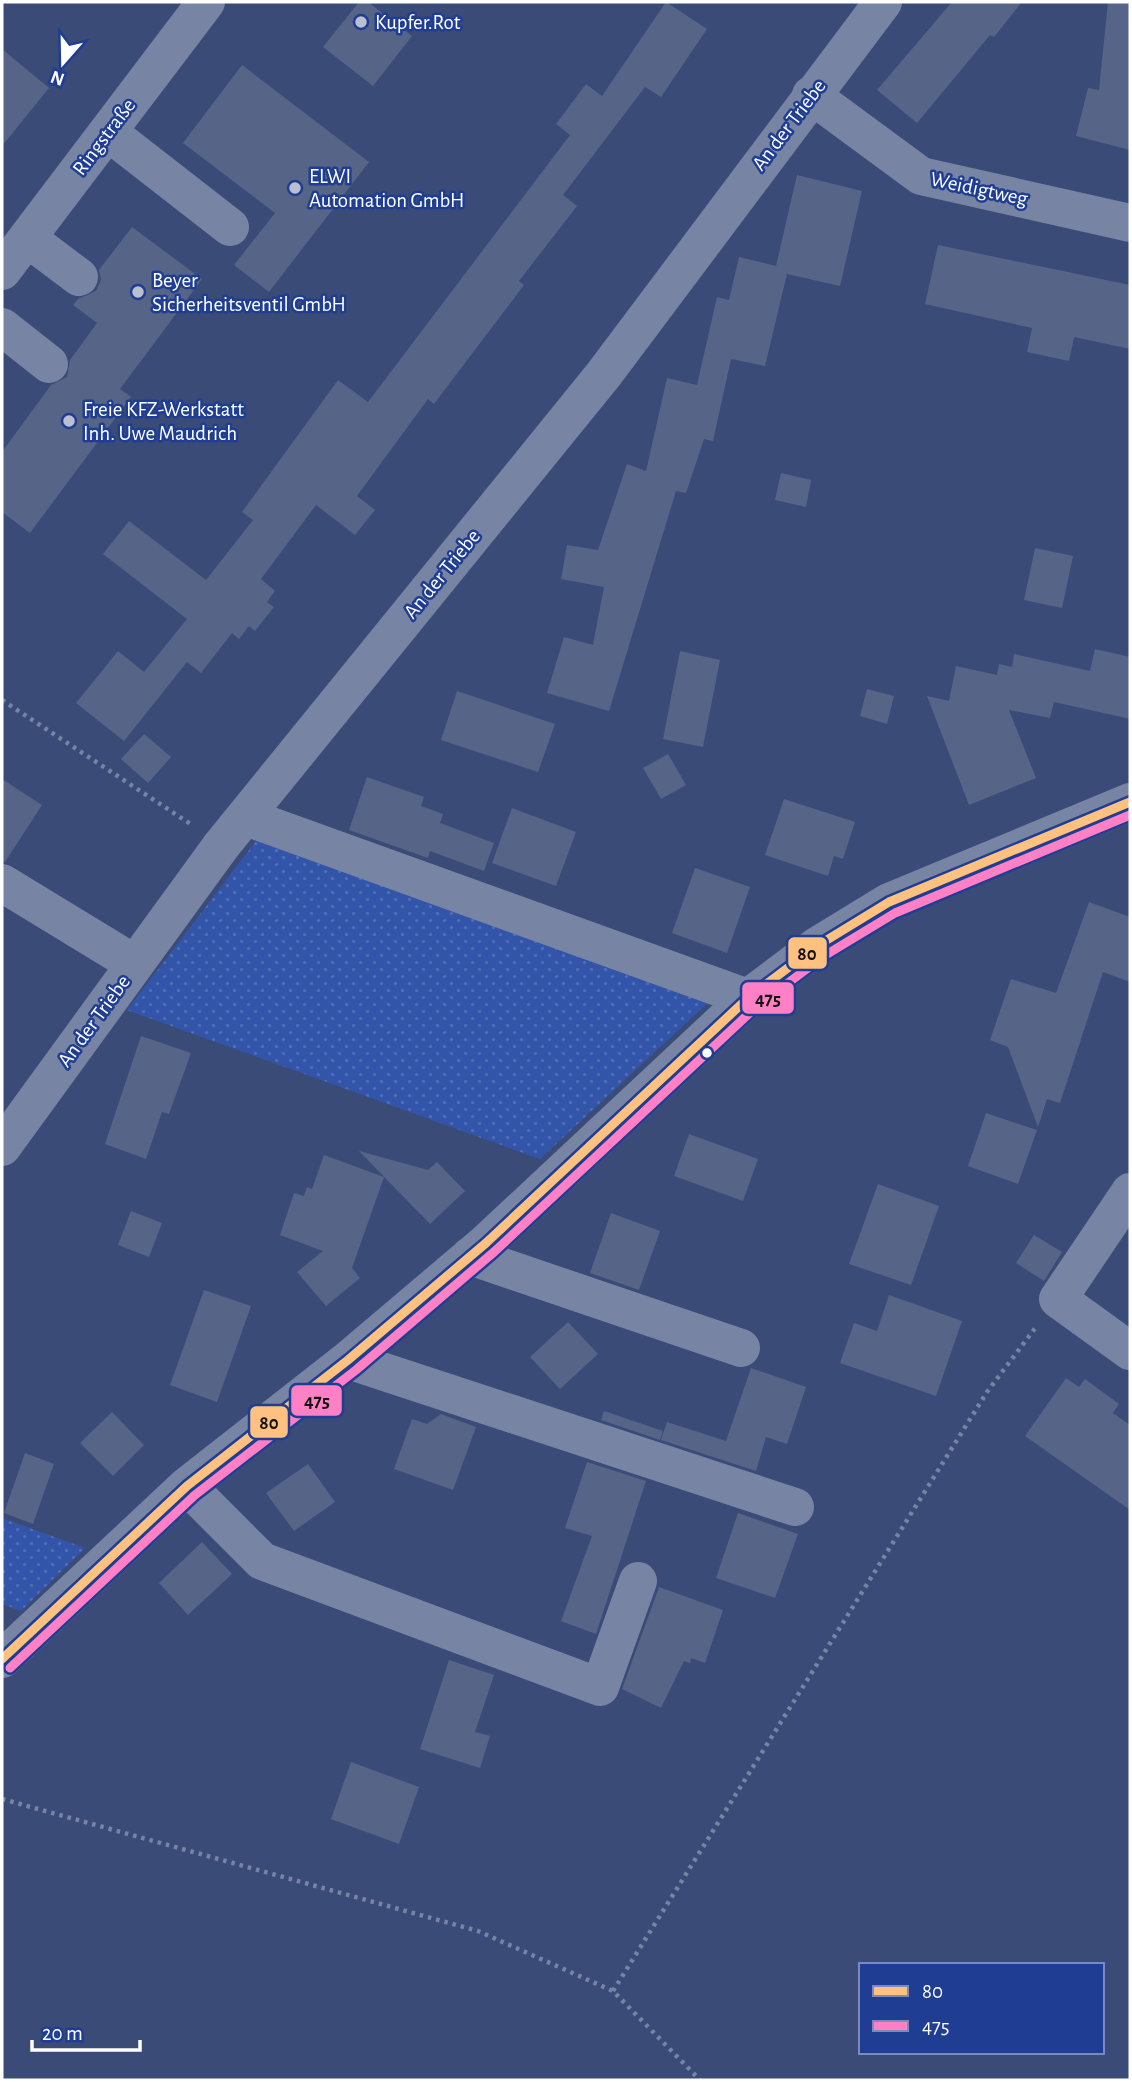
<svg xmlns="http://www.w3.org/2000/svg" width="1132" height="2082" font-family="'Alegreya Sans',sans-serif">
  <style>
    .grass { fill: url(#grass-dots) }
    .building { fill: #566488 }
    .lines { fill: none; stroke-linecap: round; stroke-linejoin: round }
    .path { stroke: #7784a3; stroke-width: 4.5; stroke-dasharray: 3.5 5; stroke-linecap: butt }
    .minor { stroke: #7784a3; stroke-width: 38 }
    .bus-1-casing { stroke: #1f3e93; stroke-width: 14 }
    .bus-2-casing { stroke: #1f3e93; stroke-width: 14 }
    .bus-1 { stroke: #ffc180; stroke-width: 9 }
    .bus-2 { stroke: #ff80c5; stroke-width: 9 }
    .poi-dot { fill: #bac0d0; stroke: #1f3e93; stroke-width: 2.5 }
    .bus-dot { fill: #fff; stroke: #1f3e93; stroke-width: 2.5 }
    .labels { text-anchor: middle; dominant-baseline: central; stroke-width: 5; stroke-linejoin: round; paint-order: stroke }
    .poi-label { font-size: 21px; fill: #fff; stroke: #1f3e93; text-anchor: start }
    .street-label { font-size: 21px; fill: #fff; stroke: #1f3e93 }
    .line-badge { stroke: #1f3e93; stroke-width: 2.5 }
    .pale-badge-label { font-size: 19px; text-anchor: middle; font-weight: bold; fill: #111 }
  </style>
  <defs>
    <pattern id="grass-dots" width="8" height="8" patternUnits="userSpaceOnUse" patternTransform="scale(1.75)"><rect width="8" height="8" fill="#3355a9"/><path d="M2 2h.1M6 6h.1" fill="none" stroke="#526eb6" stroke-width="1.8" stroke-linecap="round"/></pattern>
  </defs>
  <rect width="100%" height="100%" fill="#3a4b78"/>
  <path class="grass" d="M 259,837 L 714,997 L 540,1159 L 127,1010 Z
    M 2,1518 L 85,1548 L 21,1611 L 2,1604 Z"/>
  <path class="building" d="M 359,2 L 368,2 L 412,36 L 373,86 L 323,47 Z
    M 666,2 L 707,29 L 661,97 L 645,87 L 563,195 L 577,206 L 519,281 L 524,285 L 434,404 L 428,399 L 357,496 L 375,510 L 355,535 L 316,505 L 261,579 L 275,591 L 267,602 L 274,607 L 255,631 L 249,626 L 239,639 L 232,633 L 201,673 L 187,662 L 124,741 L 76,703 L 118,651 L 144,672 L 187,619 L 103,554 L 129,521 L 206,580 L 253,520 L 242,512 L 338,380 L 368,402 L 570,135 L 556,124 L 586,84 L 602,96 Z
    M 952,2 L 1022,2 L 994,37 L 990,35 L 917,123 L 877,90 Z
    M 1108,2 L 1130,2 L 1130,150 L 1076,136 L 1088,88 L 1099,90 Z
    M 2,49 L 49,88 L 2,146 Z
    M 242,65 L 369,162 L 269,292 L 234,265 L 275,213 L 183,143 Z
    M 797,175 L 862,191 L 840,286 L 787,274 L 765,366 L 731,359 L 713,441 L 704,439 L 686,493 L 676,491 L 609,711 L 547,693 L 564,637 L 593,645 L 604,587 L 561,579 L 567,545 L 598,550 L 627,464 L 646,471 L 667,378 L 697,385 L 717,297 L 729,300 L 739,257 L 776,266 Z
    M 132,227 L 202,279 L 120,389 L 131,397 L 30,533 L 2,512 L 2,452 L 51,385 L 67,377 L 70,360 L 97,323 L 73,305 L 78,299 L 96,291 L 101,280 L 99,270 Z
    M 938,245 L 1130,285 L 1130,349 L 1074,337 L 1069,361 L 1027,352 L 1032,328 L 925,304 Z
    M 781,473 L 811,480 L 806,507 L 775,500 Z
    M 1035,548 L 1073,556 L 1062,608 L 1024,600 Z
    M 1095,649 L 1130,657 L 1130,719 L 1054,702 L 1050,718 L 1009,710 L 1036,778 L 969,805 L 927,696 L 949,701 L 956,666 L 997,675 L 999,664 L 1012,667 L 1014,654 L 1090,671 Z
    M 680,651 L 720,660 L 703,747 L 663,739 Z
    M 867,689 L 894,696 L 887,724 L 860,716 Z
    M 457,691 L 555,724 L 538,772 L 441,740 Z
    M 144,734 L 171,757 L 148,783 L 121,759 Z
    M 668,754 L 686,785 L 661,799 L 643,768 Z
    M 367,777 L 424,797 L 421,806 L 443,814 L 440,823 L 494,843 L 484,871 L 430,851 L 428,858 L 349,830 Z
    M 2,779 L 42,805 L 5,862 L 2,861 Z
    M 784,799 L 855,822 L 843,859 L 834,856 L 828,876 L 765,855 Z
    M 512,808 L 576,832 L 556,886 L 492,863 Z
    M 695,868 L 750,887 L 727,953 L 672,933 Z
    M 1089,902 L 1130,917 L 1130,982 L 1103,972 L 1060,1103 L 1047,1099 L 1038,1127 L 1008,1047 L 990,1040 L 1011,979 L 1056,993 Z
    M 141,1036 L 191,1053 L 169,1114 L 162,1112 L 146,1159 L 105,1144 Z
    M 986,1113 L 1037,1130 L 1018,1184 L 968,1166 Z
    M 689,1134 L 758,1159 L 743,1201 L 674,1176 Z
    M 359,1151 L 428,1170 L 437,1162 L 465,1191 L 430,1224 Z
    M 324,1155 L 384,1177 L 352,1268 L 360,1278 L 326,1306 L 297,1272 L 323,1251 L 280,1235 L 294,1193 L 304,1196 L 307,1187 L 312,1189 Z
    M 878,1184 L 939,1206 L 911,1285 L 849,1264 Z
    M 131,1211 L 162,1223 L 149,1257 L 118,1245 Z
    M 611,1213 L 660,1231 L 639,1290 L 590,1273 Z
    M 1034,1235 L 1062,1252 L 1044,1281 L 1016,1263 Z
    M 204,1290 L 251,1306 L 217,1402 L 170,1385 Z
    M 889,1295 L 962,1321 L 936,1396 L 840,1363 L 854,1323 L 877,1331 Z
    M 568,1322 L 598,1354 L 560,1389 L 530,1357 Z
    M 751,1368 L 806,1387 L 787,1444 L 766,1437 L 756,1471 L 661,1440 L 667,1422 L 726,1441 Z
    M 1066,1378 L 1079,1387 L 1085,1379 L 1119,1404 L 1113,1413 L 1130,1425 L 1130,1510 L 1025,1436 Z
    M 604,1411 L 663,1431 L 660,1440 L 601,1420 Z
    M 112,1412 L 144,1445 L 113,1476 L 80,1443 Z
    M 441,1414 L 476,1427 L 453,1490 L 394,1469 L 412,1419 L 427,1424 Z
    M 25,1453 L 54,1464 L 33,1524 L 4,1513 Z
    M 587,1462 L 646,1481 L 596,1634 L 561,1621 L 592,1536 L 565,1528 Z
    M 308,1464 L 335,1502 L 294,1531 L 266,1493 Z
    M 738,1513 L 798,1534 L 775,1598 L 716,1578 Z
    M 202,1542 L 232,1574 L 188,1615 L 159,1583 Z
    M 659,1587 L 723,1610 L 705,1663 L 691,1658 L 690,1663 L 684,1661 L 661,1708 L 622,1689 Z
    M 449,1660 L 494,1675 L 475,1732 L 490,1736 L 480,1768 L 420,1749 Z
    M 351,1762 L 419,1787 L 399,1844 L 331,1819 Z"/>
  <g class="lines">
    <path class="path" d="M 2,700 L 192,825
      M 2,1799 L 478,1931 L 613,1991 L 700,2080
      M 613,1991 L 987,1392 L 1036,1327"/>
    <path class="minor" d="M 811,95 L 921,176 L 1130,223
      M 108,132 L 230,227
      M 27,238 L 79,277
      M 2,271 L 206,2
      M 2,327 L 49,364
      M 246,817 L 748,998
      M 2,883 L 135,964
      M 2,1147 L 221,846 L 604,374 L 883,2
      M 1130,1192 L 1058,1299 L 1130,1351
      M 470,1256 L 741,1348
      M 348,1360 L 795,1507
      M 187,1486 L 262,1561 L 600,1687 L 638,1581
      M 2,1659 L 187,1486 L 348,1360 L 486,1243 L 748,998 L 817,946 L 889,902 L 1130,802"/>
    <g class="bus-1-casing">
      <path id="bus-1" d="M 2,1659 L 187,1486 L 348,1360 L 486,1243 L 748,998 L 817,946 L 889,902 L 1130,802"/>
    </g>
    <g class="bus-2-casing">
      <path id="bus-2" d="M 10,1668 L 195,1495 L 356,1370 L 494,1252 L 756,1007 L 824,956 L 895,913 L 1130,815"/>
    </g>
    <use href="#bus-1" class="bus-1"/>
    <use href="#bus-2" class="bus-2"/>
  </g>
  <g class="poi-dot">
    <circle cx="361" cy="22" r="7"/>
    <circle cx="295" cy="188" r="7"/>
    <circle cx="138" cy="292" r="7"/>
    <circle cx="69" cy="421" r="7"/>
  </g>
  <circle class="bus-dot" cx="707" cy="1053" r="6"/>
  <g class="labels">
    <g class="poi-label">
      <text x="375" y="22">Kupfer.Rot</text>
      <text x="309" y="176">ELWI<tspan x="309" dy="24">Automation GmbH</tspan></text>
      <text x="152" y="280">Beyer<tspan x="152" dy="24">Sicherheitsventil GmbH</tspan></text>
      <text x="83" y="409">Freie KFZ-Werkstatt<tspan x="83" dy="24">Inh. Uwe Maudrich</tspan></text>
    </g>
    <g class="street-label">
      <text transform="translate(789 125) rotate(-53)">An der Triebe</text>
      <text transform="translate(104 137) rotate(-53)">Ringstraße</text>
      <text transform="translate(979 189) rotate(12)">Weidigtweg</text>
      <text transform="translate(442 574) rotate(-51)">An der Triebe</text>
      <text transform="translate(94 1021) rotate(-54)">An der Triebe</text>
    </g>
  </g>
  <g class="line-badge">
    <rect x="787" y="936" width="41" height="34" rx="7" fill="#ffc180"/>
    <rect x="741" y="981" width="54" height="34" rx="7" fill="#ff80c5"/>
    <rect x="290" y="1384" width="53" height="33" rx="7" fill="#ff80c5"/>
    <rect x="249" y="1405" width="40" height="34" rx="7" fill="#ffc180"/>
  </g>
  <g class="pale-badge-label">
    <text x="807" y="960">80</text>
    <text x="768" y="1005">475</text>
    <text x="317" y="1407">475</text>
    <text x="269" y="1429">80</text>
  </g>
  <rect width="1132" height="2082" fill="none" stroke="#ffffff" stroke-width="7"/>
  <rect x="859" y="1963" width="245" height="91" fill="#1f3e93" stroke="#798bbe" stroke-width="2"/>
  <rect x="873" y="1986" width="35" height="10" fill="#ffc180" stroke="#798bbe" stroke-width="2"/>
  <text x="922" y="1998" font-size="21" fill="#ffffff">80</text>
  <rect x="873" y="2021" width="35" height="10" fill="#ff80c5" stroke="#798bbe" stroke-width="2"/>
  <text x="922" y="2033" font-size="21" fill="#ffffff">475</text>
  <g transform="translate(63 63) rotate(200)" stroke="#1f3e93" stroke-width="5" paint-order="stroke">
  <path d="M0-5L12 26L0 18L-12 26Z" fill="#ffffff"/>
  <text y="-10" font-size="19" font-weight="bold" text-anchor="middle" fill="#ffffff">N</text>
  </g>
  <path d="M32 2040v10h108v-10" fill="none" stroke="#ffffff" stroke-width="3.5"/>
  <text x="42" y="2040" font-size="21" fill="#ffffff" stroke="#1f3e93" stroke-width="5" paint-order="stroke">20 m</text>
</svg>
